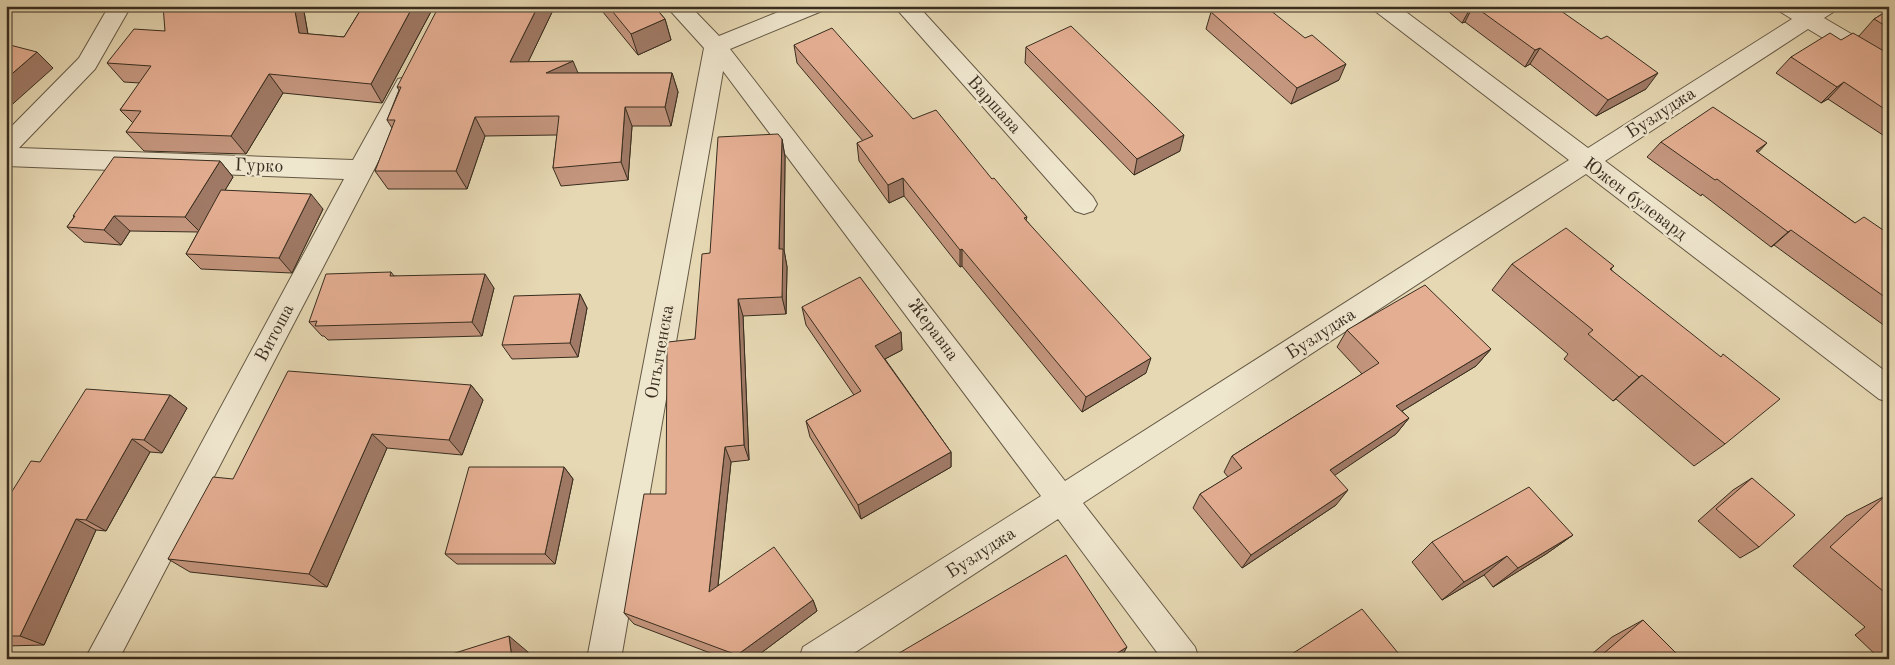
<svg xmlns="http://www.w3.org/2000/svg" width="1895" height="665" font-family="'Old Standard TT',serif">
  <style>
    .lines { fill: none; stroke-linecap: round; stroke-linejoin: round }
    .minor-casing { stroke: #645844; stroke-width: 2 }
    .minor { fill: #efe6ce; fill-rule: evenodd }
    .wall { fill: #c4967e; stroke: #382d1f }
    .shaded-wall { fill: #a07a66; stroke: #382d1f }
    .building { fill: #e4ae92; stroke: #382d1f }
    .labels { text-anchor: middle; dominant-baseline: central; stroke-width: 4.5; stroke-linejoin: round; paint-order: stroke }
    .street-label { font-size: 18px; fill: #382d1f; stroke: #efe6ce }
  </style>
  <rect width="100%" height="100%" fill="#e6d8b3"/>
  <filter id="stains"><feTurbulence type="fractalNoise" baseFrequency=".004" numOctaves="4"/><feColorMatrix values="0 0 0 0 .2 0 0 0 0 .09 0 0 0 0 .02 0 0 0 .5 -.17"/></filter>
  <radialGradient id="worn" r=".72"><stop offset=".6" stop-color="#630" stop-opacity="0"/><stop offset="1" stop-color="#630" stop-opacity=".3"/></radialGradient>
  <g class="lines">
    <g class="minor-casing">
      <path id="minor" d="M 109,6 L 131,6 L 95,69 L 19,148 L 353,160 L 398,79 L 406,77 L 414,79 L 418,85 L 119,659 L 85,659 L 344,179 L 6,166 L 6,132 L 79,58 Z
        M 666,6 L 690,6 L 719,36 L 793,6 L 825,6 L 822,11 L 730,49 L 1065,481 L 1569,160 L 1375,11 L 1372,6 L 1398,6 L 1588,148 L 1792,19 L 1779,11 L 1776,6 L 1804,6 L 1807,8 L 1811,6 L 1838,6 L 1835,11 L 1824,18 L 1889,56 L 1889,75 L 1881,73 L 1808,29 L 1605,161 L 1889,374 L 1889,402 L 1879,399 L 1586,174 L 1083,503 L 1195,647 L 1199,659 L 1162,659 L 1058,519 L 845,659 L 799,659 L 803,647 L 1041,496 L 723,71 L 621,659 L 587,659 L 704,48 Z
        M 894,6 L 918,6 L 1093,197 L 1097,204 L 1093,211 L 1084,214 L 1075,211 Z"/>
    </g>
    <use href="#minor" class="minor"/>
  </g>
  <path class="wall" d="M 303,6 L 308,34 L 344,37 L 363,6 L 434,6 L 382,103 L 283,93 L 246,154 L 144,151 L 126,132 L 133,123 L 120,110 L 140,83 L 124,82 L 107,63 L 165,31 Z
    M 555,6 L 528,62 L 578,73 L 672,73 L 678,92 L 671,126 L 632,126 L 628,180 L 561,186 L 553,168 L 557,135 L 485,136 L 467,189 L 388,189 L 375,171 L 392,128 L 387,120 L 399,90 L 397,87 Z
    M 598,6 L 654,6 L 665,19 L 671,40 L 638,55 Z
    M 1442,6 L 1554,6 L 1646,89 L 1596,116 L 1530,64 L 1525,67 L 1465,22 L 1462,23 Z
    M 1889,10 L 1889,139 L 1828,99 L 1821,103 L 1776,73 L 1791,57 L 1859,36 L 1874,19 Z
    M 1211,12 L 1339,80 L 1291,104 L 1206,29 Z
    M 794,45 L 913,119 L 992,179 L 1027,217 L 1026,220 L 1146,373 L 1082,412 L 962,266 L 960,267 L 904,196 L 889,203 L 859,161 L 857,143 L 863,141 L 797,63 Z
    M 1026,47 L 1180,151 L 1134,175 L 1025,63 Z
    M 782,139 L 785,157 L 784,250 L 787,267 L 786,314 L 743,316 L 749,460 L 731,462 L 718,586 L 813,600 L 817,611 L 753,659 L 726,659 L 634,624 L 624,613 L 666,494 L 695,339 L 710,253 Z
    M 1661,142 L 1758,153 L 1855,223 L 1889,234 L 1889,329 L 1774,245 L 1771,247 L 1702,194 L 1701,196 L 1647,157 Z
    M 220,161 L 233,177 L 225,190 L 323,209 L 292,273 L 201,269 L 186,254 L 198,232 L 130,231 L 121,245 L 84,242 L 67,227 L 74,217 L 73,216 Z
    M 1512,264 L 1614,266 L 1611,269 L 1725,444 L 1694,466 L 1616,399 L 1613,401 L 1564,359 L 1568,354 L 1492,290 Z
    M 391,272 L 394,276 L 494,288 L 482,336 L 328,340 L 324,336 L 322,336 L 309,322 Z
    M 580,294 L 587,308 L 578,357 L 512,359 L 502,345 Z
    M 802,307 L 901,332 L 902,350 L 885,359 L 951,452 L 951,467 L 861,519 L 810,437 L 806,421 L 854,395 L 806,325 Z
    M 1347,330 L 1491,349 L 1476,366 L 1402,411 L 1409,418 L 1396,434 L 1334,475 L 1336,505 L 1242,568 L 1193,508 L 1200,494 L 1228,477 L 1224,472 L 1232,456 L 1362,374 L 1337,347 Z
    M 471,385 L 483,400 L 462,455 L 387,448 L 327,587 L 190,572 L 168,559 L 233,479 Z
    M 170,395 L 187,408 L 162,453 L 150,452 L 106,531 L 96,530 L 44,645 L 6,646 L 6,501 Z
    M 564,467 L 573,479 L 555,564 L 457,564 L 445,554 Z
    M 1752,478 L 1759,547 L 1740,558 L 1698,521 L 1733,490 Z
    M 1885,496 L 1889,499 L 1889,659 L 1880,659 L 1855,635 L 1865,627 L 1793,566 L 1846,516 Z
    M 1573,535 L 1546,554 L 1493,587 L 1484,575 L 1442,600 L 1412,562 L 1432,542 Z
    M 1643,620 L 1682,659 L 1586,659 L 1612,637 Z"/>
  <path class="shaded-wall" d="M 294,6 L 303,6 L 311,52 L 299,33 Z
    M 413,6 L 434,6 L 382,103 L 371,84 Z
    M 538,6 L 555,6 L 519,81 L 510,62 Z
    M 1473,6 L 1465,22 L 1462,23 L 1471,7 Z
    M 665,19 L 671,40 L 638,55 L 631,34 Z
    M 1540,48 L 1530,64 L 1525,67 L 1535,50 Z
    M 37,52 L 53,68 L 6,110 L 6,79 Z
    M 573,61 L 581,80 L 546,73 Z
    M 1346,64 L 1339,80 L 1291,104 L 1297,88 Z
    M 672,73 L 678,92 L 671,126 L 665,107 Z
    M 1658,73 L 1646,89 L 1596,116 L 1608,100 Z
    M 269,74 L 283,93 L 246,154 L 231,136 Z
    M 1844,82 L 1828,99 L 1821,103 L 1837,87 Z
    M 625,107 L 632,126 L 628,180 L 621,162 Z
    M 475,117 L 485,136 L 467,189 L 456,171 Z
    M 1184,135 L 1180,151 L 1134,175 L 1137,159 Z
    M 782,139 L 785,157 L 784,250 L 787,267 L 786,314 L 782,297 L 779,249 Z
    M 1767,143 L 1752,159 L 1756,151 Z
    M 220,161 L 233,177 L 200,232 L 185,217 Z
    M 903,178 L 904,196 L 889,203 L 888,185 Z
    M 311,194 L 323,209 L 292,273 L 279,258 Z
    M 114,216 L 130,231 L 121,245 L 104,230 Z
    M 1791,230 L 1774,245 L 1771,247 L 1788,232 Z
    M 962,249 L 962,266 L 960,267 L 960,250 Z
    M 485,274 L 494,288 L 482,336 L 472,322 Z
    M 580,294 L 587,308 L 578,357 L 570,343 Z
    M 738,299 L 743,316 L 749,460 L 744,445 Z
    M 901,332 L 902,350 L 877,363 L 875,346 Z
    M 1491,349 L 1476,366 L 1384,422 L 1396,406 Z
    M 1151,358 L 1146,373 L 1082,412 L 1086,397 Z
    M 1642,375 L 1613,401 L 1639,377 Z
    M 471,385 L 483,400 L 462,455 L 449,440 Z
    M 170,395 L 187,408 L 162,453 L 144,440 Z
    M 1409,418 L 1396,434 L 1319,486 L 1330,470 Z
    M 372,434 L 387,448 L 327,587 L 309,574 Z
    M 132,439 L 150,452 L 106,531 L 86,520 Z
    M 725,447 L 731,462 L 716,604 L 709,592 Z
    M 951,452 L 951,467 L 861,519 L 858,505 Z
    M 564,467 L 573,479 L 555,564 L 545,554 Z
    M 1348,490 L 1336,505 L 1242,568 L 1251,555 Z
    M 76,519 L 96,530 L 44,645 L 20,636 Z
    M 1573,535 L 1546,554 L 1493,587 L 1518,568 Z
    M 1507,556 L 1484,575 L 1442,600 L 1464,582 Z
    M 813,600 L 817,611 L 753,659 L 739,659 L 737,655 Z
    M 509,636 L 528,652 L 529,659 L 512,659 Z
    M 1127,647 L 1122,656 L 1118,659 L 1108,659 Z"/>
  <path class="building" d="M 163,6 L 294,6 L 299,33 L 344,37 L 363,6 L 413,6 L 371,84 L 269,74 L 231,136 L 126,132 L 141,111 L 120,110 L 151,66 L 107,63 L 134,29 L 165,31 Z
    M 439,6 L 538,6 L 510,62 L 573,61 L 546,73 L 672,73 L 665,107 L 625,107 L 621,162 L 553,168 L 559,116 L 475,117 L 456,171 L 375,171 L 395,120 L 387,120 L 401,87 L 397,87 Z
    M 608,6 L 654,6 L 665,19 L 631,34 Z
    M 1224,6 L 1265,6 L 1305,38 L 1312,35 L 1346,64 L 1297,88 L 1211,12 Z
    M 1474,6 L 1554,6 L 1601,39 L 1607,36 L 1658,73 L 1608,100 L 1540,48 L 1535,50 Z
    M 1889,10 L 1889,28 L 1874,19 Z
    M 1071,26 L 1184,135 L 1137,159 L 1026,47 Z
    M 832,28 L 913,119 L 936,110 L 992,179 L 994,178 L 1027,217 L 1024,218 L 1151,358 L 1086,397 L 962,249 L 960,250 L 903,178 L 888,185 L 857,143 L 873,136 L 794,45 Z
    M 1830,33 L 1841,40 L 1853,33 L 1889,54 L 1889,112 L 1844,82 L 1837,87 L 1791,57 Z
    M 6,44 L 37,52 L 6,79 Z
    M 1713,107 L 1767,143 L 1756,151 L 1855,223 L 1864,217 L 1889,234 L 1889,300 L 1791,230 L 1788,232 L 1717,179 L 1715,180 L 1661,142 Z
    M 778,134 L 782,139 L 779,249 L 783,249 L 782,297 L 738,299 L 744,445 L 725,447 L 709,592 L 774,547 L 813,600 L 737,655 L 624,613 L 644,494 L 666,494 L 667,350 L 668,342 L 695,339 L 702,254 L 710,253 L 718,137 Z
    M 114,157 L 220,161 L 185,217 L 114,216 L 104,230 L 67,227 L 75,216 L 73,216 Z
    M 221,190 L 311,194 L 279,258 L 186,254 Z
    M 1566,228 L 1614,266 L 1610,269 L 1721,357 L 1723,354 L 1780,399 L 1725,444 L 1642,375 L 1639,377 L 1588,334 L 1593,330 L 1512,264 Z
    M 391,272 L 390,276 L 485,274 L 472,322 L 315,326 L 317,321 L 309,322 L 326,274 Z
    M 860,277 L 901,332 L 875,346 L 951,452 L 858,505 L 806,421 L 861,391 L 802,307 Z
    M 1425,285 L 1491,349 L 1396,406 L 1409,418 L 1330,470 L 1348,490 L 1251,555 L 1200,494 L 1242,468 L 1232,456 L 1379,363 L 1347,330 Z
    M 580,294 L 570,343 L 502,345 L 514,296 Z
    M 288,371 L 471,385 L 449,440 L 372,434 L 309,574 L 168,559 L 213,477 L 233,479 Z
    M 86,389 L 170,395 L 144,440 L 132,439 L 86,520 L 76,519 L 20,636 L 6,636 L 6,501 L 31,461 L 40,462 Z
    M 469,467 L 564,467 L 545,554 L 445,554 Z
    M 1752,478 L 1795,515 L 1759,547 L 1716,509 Z
    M 1529,487 L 1573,535 L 1518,568 L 1507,556 L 1464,582 L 1432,542 Z
    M 1885,496 L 1889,499 L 1889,596 L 1830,547 Z
    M 1066,555 L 1127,647 L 1108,659 L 889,659 Z
    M 1362,609 L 1403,659 L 1284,659 Z
    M 1643,620 L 1682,659 L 1597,659 Z
    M 509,636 L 512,659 L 436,659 Z"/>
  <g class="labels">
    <g class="street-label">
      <text transform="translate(994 105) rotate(48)">Варшава</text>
      <text transform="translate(1661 113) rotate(-33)">Бузлуджа</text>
      <text transform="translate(259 166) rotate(2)">Гурко</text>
      <text transform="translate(1635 199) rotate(37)">Южен булевард</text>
      <text transform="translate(933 330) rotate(53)">Жеравна</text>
      <text transform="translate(275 333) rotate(-62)">Витоша</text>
      <text transform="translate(1321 334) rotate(-33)">Бузлуджа</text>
      <text transform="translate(660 352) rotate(-80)">Опълченска</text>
      <text transform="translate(981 553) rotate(-33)">Бузлуджа</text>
    </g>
  </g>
  <rect width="1895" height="665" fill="none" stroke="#e6d8b3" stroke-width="25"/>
  <rect x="8" y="8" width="1880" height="650" fill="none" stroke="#382d1f" stroke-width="2.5"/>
  <rect x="12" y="12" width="1870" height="640" fill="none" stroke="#382d1f"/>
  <rect width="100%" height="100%" filter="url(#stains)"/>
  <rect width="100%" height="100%" fill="url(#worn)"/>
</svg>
